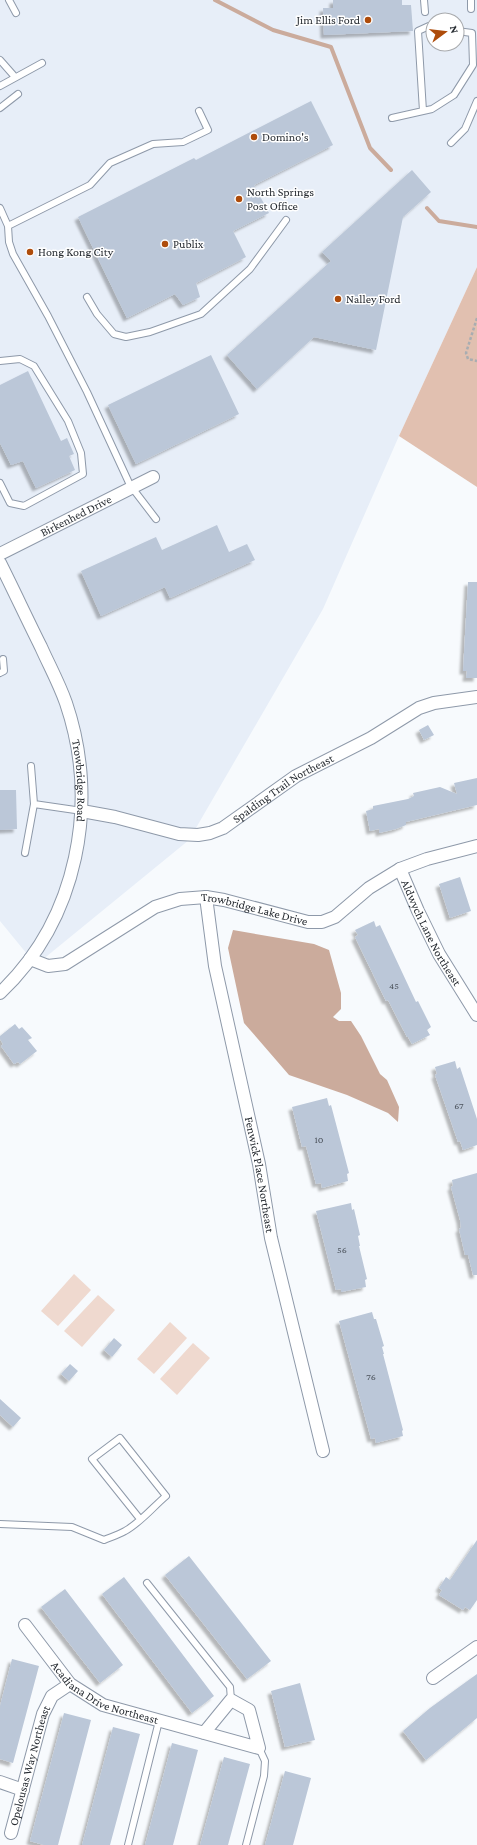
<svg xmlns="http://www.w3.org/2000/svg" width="477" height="1845" font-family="'Crimson Pro',serif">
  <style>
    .built { fill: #e7eef8; fill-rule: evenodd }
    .green { fill: #efd9cf }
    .forest { fill: #e1c0b0 }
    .water { fill: #cbab9c }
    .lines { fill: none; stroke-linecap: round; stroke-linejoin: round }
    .stream { stroke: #cbab9c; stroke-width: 4 }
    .building { fill: #bbc7d8; filter: url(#shadow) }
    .service-casing { stroke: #8e99a9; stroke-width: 8 }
    .minor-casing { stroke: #8e99a9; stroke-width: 14 }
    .path { stroke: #a9adb1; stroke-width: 2.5; stroke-dasharray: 3 2; stroke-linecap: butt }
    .service { stroke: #fff; stroke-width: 6 }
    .minor { stroke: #fff; stroke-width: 12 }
    .poi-dot { fill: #ae4c0b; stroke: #fff; stroke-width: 1.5 }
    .labels { text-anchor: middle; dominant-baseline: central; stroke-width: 3; stroke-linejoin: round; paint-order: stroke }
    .number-label { font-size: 10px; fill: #4b525b }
    .poi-label { font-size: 12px; fill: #262b31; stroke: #fff; text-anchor: start }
    .street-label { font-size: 12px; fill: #262b31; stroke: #fff }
  </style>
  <defs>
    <filter id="shadow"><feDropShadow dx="-3.5" dy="3.5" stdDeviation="1" flood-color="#0004"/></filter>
  </defs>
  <rect width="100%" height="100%" fill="#f7fafd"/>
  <path class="built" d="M 0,0 L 477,0 L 477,267 L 399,436 L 323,609 L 189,840 L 36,965 L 0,921 ZM 433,20 L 457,20 L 457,44 L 433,44 Z"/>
  <path class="green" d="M 74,1274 L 91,1290 L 58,1326 L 41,1311 Z
    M 98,1295 L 115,1310 L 82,1347 L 64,1331 Z
    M 170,1322 L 187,1338 L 154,1374 L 137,1359 Z
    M 193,1343 L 210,1358 L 177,1395 L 160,1379 Z"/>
  <path class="forest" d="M 477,267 L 477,487 L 399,436 Z"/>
  <path class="water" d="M 233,930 L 314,944 L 329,950 L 341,993 L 341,1009 L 333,1017 L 339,1021 L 351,1021 L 361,1036 L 380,1074 L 387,1080 L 399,1107 L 398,1122 L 388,1113 L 347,1095 L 289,1075 L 244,1023 L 228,948 Z"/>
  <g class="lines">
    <path class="stream" d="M 215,0 L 273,30 L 331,47 L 370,148 L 391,170
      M 427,208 L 439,221 L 477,227"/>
  </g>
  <path class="building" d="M 333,0 L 402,0 L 402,5 L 411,5 L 413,31 L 324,35 L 323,8 L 333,8 Z
    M 311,101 L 333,145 L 254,185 L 269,213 L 233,231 L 246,257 L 196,283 L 200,297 L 183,305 L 175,294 L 127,318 L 78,217 L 194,158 L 196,160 Z
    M 412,170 L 431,192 L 403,217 L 376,350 L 314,337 L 257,389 L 227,355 L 331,261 L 322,252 Z
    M 211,355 L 239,414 L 136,464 L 108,405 Z
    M 28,371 L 61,441 L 67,438 L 74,454 L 69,456 L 75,470 L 36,488 L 23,461 L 11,465 L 0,443 L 0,385 Z
    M 217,525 L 229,552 L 247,544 L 255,560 L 170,598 L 165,587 L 101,616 L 81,571 L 156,537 L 162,550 Z
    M 468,582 L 477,582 L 477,678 L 466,678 L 467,671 L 463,671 Z
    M 428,725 L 434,735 L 424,740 L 419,730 Z
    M 477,778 L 477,805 L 406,822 L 406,825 L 396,829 L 379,833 L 379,829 L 370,831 L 366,811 L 373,809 L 373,806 L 408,799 L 414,796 L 413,793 L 440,787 L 457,794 L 454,783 Z
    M 0,790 L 16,790 L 17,829 L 0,830 Z
    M 460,877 L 471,911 L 450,918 L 439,884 Z
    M 374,921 L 376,927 L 380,925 L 416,1002 L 418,1001 L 431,1027 L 427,1030 L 430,1035 L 412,1044 L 408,1037 L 407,1037 L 388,1000 L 386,1001 L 355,937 L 358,935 L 355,930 Z
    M 15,1024 L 19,1029 L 22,1027 L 32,1038 L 28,1040 L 37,1051 L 20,1064 L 18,1062 L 14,1064 L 1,1046 L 3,1044 L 0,1039 L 0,1036 Z
    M 455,1061 L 457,1069 L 460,1067 L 477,1119 L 477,1145 L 463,1150 L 460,1141 L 458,1142 L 435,1075 L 437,1074 L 435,1067 Z
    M 327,1098 L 329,1106 L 331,1105 L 349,1173 L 347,1174 L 348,1181 L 322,1188 L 321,1183 L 316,1184 L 306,1146 L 302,1147 L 292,1107 Z
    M 477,1173 L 477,1275 L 473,1275 L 468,1255 L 465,1255 L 459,1229 L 461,1228 L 460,1220 L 451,1187 L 453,1186 L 452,1180 Z
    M 351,1203 L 352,1210 L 354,1209 L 360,1235 L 358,1236 L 360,1246 L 359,1246 L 367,1279 L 365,1280 L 366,1287 L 341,1292 L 341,1289 L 336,1290 L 316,1211 Z
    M 372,1312 L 374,1319 L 376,1319 L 384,1346 L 382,1347 L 384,1354 L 383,1354 L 403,1430 L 402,1431 L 403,1436 L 376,1443 L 375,1438 L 371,1439 L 339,1321 Z
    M 114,1338 L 122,1345 L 112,1357 L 104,1350 Z
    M 70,1364 L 78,1371 L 69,1381 L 61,1374 Z
    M 0,1399 L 21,1418 L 13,1427 L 0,1415 Z
    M 477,1540 L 477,1600 L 470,1610 L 465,1607 L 463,1610 L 439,1595 L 442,1590 L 439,1588 L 446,1577 L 450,1580 Z
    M 189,1556 L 271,1661 L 247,1679 L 165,1575 Z
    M 124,1577 L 214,1696 L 192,1713 L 102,1594 Z
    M 65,1589 L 123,1665 L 100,1683 L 41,1607 Z
    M 12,1659 L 39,1666 L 13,1763 L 0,1759 L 0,1706 Z
    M 477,1674 L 477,1718 L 426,1760 L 403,1731 L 430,1708 Z
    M 300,1683 L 315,1740 L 285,1747 L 271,1691 Z
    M 64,1713 L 91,1720 L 58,1845 L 44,1845 L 30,1841 Z
    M 113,1727 L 140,1734 L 110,1845 L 82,1845 Z
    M 172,1743 L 198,1750 L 173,1845 L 145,1845 Z
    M 224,1757 L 250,1764 L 228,1845 L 200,1845 Z
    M 285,1771 L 311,1778 L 293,1845 L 265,1845 Z"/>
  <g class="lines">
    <g class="service-casing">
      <path id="service" d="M 9,0 L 16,13
        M 424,0 L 425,12
        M 471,0 L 471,9
        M 0,60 L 15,77
        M 0,86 L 42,63
        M 0,108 L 18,94
        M 423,111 L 418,31 L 429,26 L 433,26
        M 392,118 L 432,109 L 454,95 L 473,65 L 472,33 L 457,31
        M 451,143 L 465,129 L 477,101
        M 0,208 L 8,226 L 9,242 L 13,254 L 48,316 L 87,392 L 130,485 L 156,519
        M 8,226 L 90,185 L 110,163 L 153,144 L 183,142 L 208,130 L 199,111
        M 87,297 L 97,314 L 114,334 L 126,337 L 150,332 L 201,314 L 250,269 L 286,220
        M 0,361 L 20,359 L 34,366 L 68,421 L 81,453 L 83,474 L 24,506 L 10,503 L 0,483
        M 0,673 L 4,671 L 3,659
        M 31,766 L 34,804
        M 25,853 L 34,804 L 82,811
        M 0,1524 L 72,1527 L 104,1540 C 111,1537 118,1535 125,1531 C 140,1523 153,1507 166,1496 L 120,1438 L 92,1459 L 140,1519
        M 147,1583 L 230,1687 L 231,1700
        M 128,1845 L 159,1721
        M 246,1845 L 264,1776 L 265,1761 L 259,1748"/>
    </g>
    <g class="minor-casing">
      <g id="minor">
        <path id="s1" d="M 0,554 L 153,477"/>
        <path id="s2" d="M 0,563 C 14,591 27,619 41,647 C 49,665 59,683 66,703 C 100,803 78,919 0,993"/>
        <path id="s3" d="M 82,811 L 115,817 L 179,834 L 198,835 L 210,833 L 223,828 L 296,776 L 371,738 L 419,708 L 434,703 L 477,697"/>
        <path id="s4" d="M 400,869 L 418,911 L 439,954 L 477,1015"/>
        <path id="s5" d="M 206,897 L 215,966 L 259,1164 L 271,1238 L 323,1451"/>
        <path id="s6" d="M 30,959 L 48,966 L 65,964 L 155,907 L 180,899 L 206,897 L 224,900 L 308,922 L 322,922 L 335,917 L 369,888 L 400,869 L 427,859 L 477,846"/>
        <path id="s7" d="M 25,1625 L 70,1684 L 103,1705 L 259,1748 L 249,1710 L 231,1700 L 204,1733"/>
        <path d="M 433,1678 L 477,1647"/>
        <path d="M 0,1782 L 23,1790"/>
        <path id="s8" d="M 11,1833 L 43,1714 L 52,1696 L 70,1684"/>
      </g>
    </g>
    <path class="path" d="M 477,318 L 466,353 L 468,359 L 477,361"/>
    <use href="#service" class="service"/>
    <use href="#minor" class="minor"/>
  </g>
  <g class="poi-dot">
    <circle cx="368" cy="20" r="4"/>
    <circle cx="254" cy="137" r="4"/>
    <circle cx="239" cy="199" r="4"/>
    <circle cx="165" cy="244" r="4"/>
    <circle cx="30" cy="252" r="4"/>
    <circle cx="338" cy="299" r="4"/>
  </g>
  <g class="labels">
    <g class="number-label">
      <text x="394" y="985">45</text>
      <text x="459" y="1105">67</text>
      <text x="319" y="1139">10</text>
      <text x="342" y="1249">56</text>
      <text x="371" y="1376">76</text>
    </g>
    <g class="poi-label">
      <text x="360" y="20" text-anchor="end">Jim Ellis Ford</text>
      <text x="262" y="137">Domino's</text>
      <text x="247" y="192">North Springs<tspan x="247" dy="14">Post Office</tspan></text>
      <text x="173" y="244">Publix</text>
      <text x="38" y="252">Hong Kong City</text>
      <text x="346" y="299">Nalley Ford</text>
    </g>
    <g class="street-label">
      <text stroke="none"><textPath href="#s1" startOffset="85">Birkenhed Drive</textPath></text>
      <text stroke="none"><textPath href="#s2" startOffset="234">Trowbridge Road</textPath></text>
      <text stroke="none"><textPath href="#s3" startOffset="217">Spalding Trail Northeast</textPath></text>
      <text stroke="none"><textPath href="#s6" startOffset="245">Trowbridge Lake Drive</textPath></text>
      <text stroke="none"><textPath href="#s4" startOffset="71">Aldwych Lane Northeast</textPath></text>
      <text stroke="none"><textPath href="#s5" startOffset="283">Fenwick Place Northeast</textPath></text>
      <text stroke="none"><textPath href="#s7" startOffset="109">Acadiana Drive Northeast</textPath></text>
      <text stroke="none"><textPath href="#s8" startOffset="70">Opelousas Way Northeast</textPath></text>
    </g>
  </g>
  <g transform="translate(445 32) rotate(75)"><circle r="19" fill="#ffffff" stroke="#a8aaad"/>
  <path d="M0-3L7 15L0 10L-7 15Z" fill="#ae4c0b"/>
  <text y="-6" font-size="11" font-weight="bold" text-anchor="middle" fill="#262b31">N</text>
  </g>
</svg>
